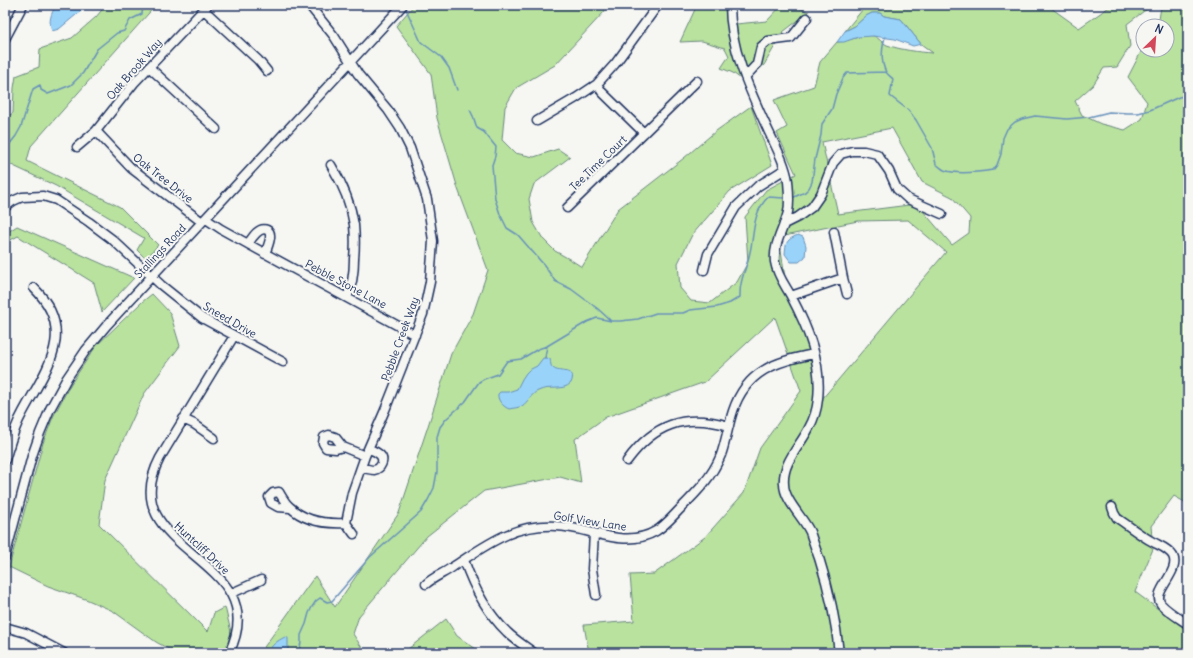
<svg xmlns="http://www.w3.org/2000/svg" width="1193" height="658" font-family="Delius,sans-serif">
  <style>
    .green { fill: #b9e29e; stroke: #6a887e; fill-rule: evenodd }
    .water { fill: #9ad3f9; stroke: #6791bb }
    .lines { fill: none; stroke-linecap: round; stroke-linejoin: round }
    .stream { stroke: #6791bb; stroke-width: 1.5 }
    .minor-casing { stroke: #1b2f5e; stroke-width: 11 }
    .minor { stroke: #f6f6f2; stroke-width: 8 }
    .labels { text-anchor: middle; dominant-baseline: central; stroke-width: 4; stroke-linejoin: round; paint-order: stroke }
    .street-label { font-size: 11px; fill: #1b2f5e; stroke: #f6f6f2 }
  </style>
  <rect width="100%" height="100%" fill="#f6f6f2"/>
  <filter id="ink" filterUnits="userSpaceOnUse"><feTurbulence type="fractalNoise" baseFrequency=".025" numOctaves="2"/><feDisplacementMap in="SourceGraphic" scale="8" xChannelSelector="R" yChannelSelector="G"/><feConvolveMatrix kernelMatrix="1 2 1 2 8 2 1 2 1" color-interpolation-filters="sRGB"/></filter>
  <g filter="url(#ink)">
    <path class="green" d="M 106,5 L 156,5 L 31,146 L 27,161 L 120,207 L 158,245 L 146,259 L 137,250 L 144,238 L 56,186 L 5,162 L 5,118 L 13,113 L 14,88 L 16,76 L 39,67 L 40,49 L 72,38 L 96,17 Z
      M 414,5 L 608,5 L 604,12 L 555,65 L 516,88 L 505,107 L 502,140 L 515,153 L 534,157 L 558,149 L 570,157 L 534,184 L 529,199 L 533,222 L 543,239 L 555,251 L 571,260 L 582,267 L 618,209 L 684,158 L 716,131 L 751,106 L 772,165 L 730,191 L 692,235 L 678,263 L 680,288 L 691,301 L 710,303 L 737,282 L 748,262 L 745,217 L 766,190 L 796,174 L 777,133 L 787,127 L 774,100 L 814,86 L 820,62 L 837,42 C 847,42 865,33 874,36 C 879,38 882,43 887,45 C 901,50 918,52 933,53 L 921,44 L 901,19 L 884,16 L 880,13 L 872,13 L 866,16 L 855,26 L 845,31 L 863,9 L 870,5 L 1047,5 L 1079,28 L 1112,5 L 1159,5 L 1161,7 L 1163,5 L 1188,5 L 1188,504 L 1174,496 L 1151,526 L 1153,549 L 1135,592 L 1188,631 L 1188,653 L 589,653 L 584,625 L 634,621 L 630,575 L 654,574 L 705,537 L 744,493 L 760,448 L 801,391 L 775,317 L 705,382 L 606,417 L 575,439 L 581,483 L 560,477 L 484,491 L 427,536 L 359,616 L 353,634 L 364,651 L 381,653 L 257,653 L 262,650 L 315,576 L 335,607 L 399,513 L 428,426 L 451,354 L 473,314 L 488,270 L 458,189 L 437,118 L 431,74 L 396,26 ZM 1154,7 L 1161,7 L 1158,26 L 1167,26 L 1167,50 L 1143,50 L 1143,48 L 1128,77 L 1147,102 L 1142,119 L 1125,130 L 1101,124 L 1082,115 L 1075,101 L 1093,85 L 1104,68 L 1117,67 L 1130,46 L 1127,24 L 1144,11 ZM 892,128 L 922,182 L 952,197 L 970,218 L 969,233 L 952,245 L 917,204 L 838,214 L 822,142 ZM 908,220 L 946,252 L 822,399 L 816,358 L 809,324 L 785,278 L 779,237 L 858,221 Z
      M 697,5 L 733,5 L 736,24 L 767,21 L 782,5 L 791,5 L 809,12 L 783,32 L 764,65 L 745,82 L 733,73 L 721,68 L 729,56 L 725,48 L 702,41 L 680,42 Z
      M 17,226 L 134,278 L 102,312 L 94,283 L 18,236 L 5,243 L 5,234 Z
      M 152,294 L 170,313 L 180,346 L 144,394 L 105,480 L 99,524 L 208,632 L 214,613 L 225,607 L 231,632 L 225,653 L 176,653 L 156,642 L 113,611 L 88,600 L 48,586 L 9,567 L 43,443 L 53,417 L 70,385 L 96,346 L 142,302 Z
      M 446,619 L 457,636 L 482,653 L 403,653 Z"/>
    <path class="water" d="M 56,5 L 88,5 L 59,29 L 52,31 C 48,21 51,14 56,5 Z
      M 872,13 L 880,13 L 884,16 L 901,19 L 921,44 L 913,46 L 895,39 L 873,36 L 858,37 L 844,42 L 837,42 L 845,31 L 855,26 L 866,16 Z
      M 798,235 L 803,237 L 806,246 L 805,257 L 799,262 L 791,262 L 785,254 C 786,242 786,240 798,235 Z
      M 543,358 L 547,358 L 550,359 C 551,362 550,366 553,368 C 559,374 578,367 571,383 C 562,392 550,385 538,391 C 531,394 528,402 522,406 C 518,408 513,408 509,409 C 504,407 497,401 498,394 L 500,392 L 508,392 L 517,389 L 522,379 L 526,373 L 529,370 L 537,366 Z
      M 285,637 L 288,638 L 288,653 L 268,653 C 271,645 277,641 285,637 Z"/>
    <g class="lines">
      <path class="stream" d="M 405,7 L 421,42 L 441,57 L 449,68 L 457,90
        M 885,37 C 882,48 880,61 886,72 C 887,74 891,77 893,79 L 890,96 L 908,110 L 916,120 L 932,148 L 936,164 C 939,166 942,169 944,170 C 957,175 980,172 993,170 L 997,165 L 1001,154 L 1003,138 L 1007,129 L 1015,122 L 1022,119 L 1035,116 L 1067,119 L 1089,117 L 1109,112 L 1128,113 L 1138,113 L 1150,110 L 1179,97 L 1188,95
        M 470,110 L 473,116 L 477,128 L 484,132 L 496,147 L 495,156 L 492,165 L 495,199 L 500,214 L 507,228 L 518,235 L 544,265 L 555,281 L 571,289 L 598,309 L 610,320
        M 5,150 L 16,136 L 21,127 L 33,89 L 40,85 L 41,90 L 48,94 L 71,85 L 83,73 L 97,49 L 117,33 L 124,31 L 130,20 L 142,14 L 143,6 L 145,5
        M 792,198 L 805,192 L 809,188 L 812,182 L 815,159 L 821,135 L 822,124 L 832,109 L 836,94 L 843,78 L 847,73 L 886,72
        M 545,358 L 547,346
        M 299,653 L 301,642 L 301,635 L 306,624 L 309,613 L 312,607 L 316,601 L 320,598 L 327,602 L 332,601 L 370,557 L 421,512 L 428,500 L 434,488 L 437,472 L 437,437 L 440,427 L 446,419 L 465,402 L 479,382 L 484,379 L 498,374 L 507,361 L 521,359 L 538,349 L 547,346 L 587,322 L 597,318 L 611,321 L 620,321 L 638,319 L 656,313 L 683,313 L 690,310 L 717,307 L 730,303 L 740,297 C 740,293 740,288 741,284 C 743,273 748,263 750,252 C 755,230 752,214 768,197 L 784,198"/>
      <g class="minor-casing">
        <path id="minor" d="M 309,5 L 334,36 L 358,74 L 388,110 L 400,128 L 410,148 L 427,199 L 433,241 L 430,282 L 423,314 L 385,410 L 365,456 L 352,493 L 346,523 L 354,534
          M 730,5 C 730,49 750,91 768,130 C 776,147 785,163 788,181 C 789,192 790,202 788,212 C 784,229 773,244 775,262 C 777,275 785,285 791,296 C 808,328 822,362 818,399 C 817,409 814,419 809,428 C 800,446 782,463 784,484 C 784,500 803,517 810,532 C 813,541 816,550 819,558 C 829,589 836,621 839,653
          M 204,10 L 258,60 L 267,71
          M 5,39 L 23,5
          M 149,67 L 216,129
          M 745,77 L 757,64 L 761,47 L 768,41 L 791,38 L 807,18
          M 597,84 L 602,92 L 644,133
          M 537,121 L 576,98 L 597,84 L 615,64 L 658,5
          M 96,131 L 131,168 L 202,222
          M 77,147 L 96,131 L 134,83 L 208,5
          M 331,165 C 342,183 351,204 354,225 C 355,236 355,248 354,259 C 354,272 352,286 347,298
          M 5,207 L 13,201 L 22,197 L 43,196 L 56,200 L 89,222 L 113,240 L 161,285 L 202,318 L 283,362
          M 567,208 L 697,81
          M 206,219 L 221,229 L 257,249 L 415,335
          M 784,224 L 798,217 L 812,207 L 821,194 L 833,163 L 841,154 L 852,151 L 864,151 L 877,154 L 889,171 L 897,189 L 908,199 L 942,214
          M 248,244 C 252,238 259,226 267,230 C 269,231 270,233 270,235 C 271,240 267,248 265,254
          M 704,270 L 708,254 L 736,207 L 758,186 L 785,169
          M 843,278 L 847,294
          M 791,296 L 843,278 L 834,232
          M 183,419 L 194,424 L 214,438
          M 343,447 L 336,449 L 326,448 L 323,443 L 324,437 L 329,435 L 335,437 L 343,447 L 365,456
          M 5,460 C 10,444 14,428 22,414 C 46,369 78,332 34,288
          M 627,461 C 654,424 684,413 729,426
          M 361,468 C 365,468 370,470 374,470 C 381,469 385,460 380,455 C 377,452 372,450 369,449
          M 1112,507 L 1114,513 L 1117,518 C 1129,526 1140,535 1153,542 C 1160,546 1168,548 1173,556 C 1181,572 1151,592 1161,604 C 1168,612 1179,618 1188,624
          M 290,508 L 278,507 L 271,503 L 269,497 L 273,493 L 279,492 C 282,497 285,503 290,507 C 305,522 327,524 346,523
          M 594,533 L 592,569 L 596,595
          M 5,557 L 32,456 L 40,433 L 50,409 L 67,378 L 86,350 L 107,325 L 152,276 L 403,5
          M 464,560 C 473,586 487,613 507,632 C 515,640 525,646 534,653
          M 426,584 C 435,576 445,573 454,566 C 488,544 513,524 556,526 C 590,527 624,550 656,531 C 666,525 673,516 681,508 C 697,492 712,477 721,455 C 726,441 728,426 733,411 C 746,371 776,361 814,354
          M 232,593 L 261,580
          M 5,627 L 26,633 L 64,653
          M 229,653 C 277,556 110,553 160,458 L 234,336"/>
      </g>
      <use href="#minor" class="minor"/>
    </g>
  </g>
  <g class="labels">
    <g class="street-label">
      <text transform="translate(134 69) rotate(-49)">Oak Brook Way</text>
      <text transform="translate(598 163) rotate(-44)">Tee Time Court</text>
      <text transform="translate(163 178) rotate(38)">Oak Tree Drive</text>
      <text transform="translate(160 251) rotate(-47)">Stallings Road</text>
      <text transform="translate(346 284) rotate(28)">Pebble Stone Lane</text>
      <text transform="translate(230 320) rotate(30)">Sneed Drive</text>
      <text transform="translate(400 339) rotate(-70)">Pebble Creek Way</text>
      <text transform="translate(590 521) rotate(9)">Golf View Lane</text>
      <text transform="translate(202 548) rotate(43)">Huntcliff Drive</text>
    </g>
  </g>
  <rect width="1193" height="658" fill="none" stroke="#f6f6f2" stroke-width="20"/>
  <rect x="10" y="10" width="1173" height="638" fill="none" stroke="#1b2f5e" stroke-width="1.5" filter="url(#ink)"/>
  <g transform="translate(1155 38) rotate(25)"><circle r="19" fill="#f6f6f2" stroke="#9ea6b7"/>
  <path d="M0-3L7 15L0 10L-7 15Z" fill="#d1495b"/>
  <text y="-6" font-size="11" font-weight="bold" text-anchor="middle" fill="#1b2f5e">N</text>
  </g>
</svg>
